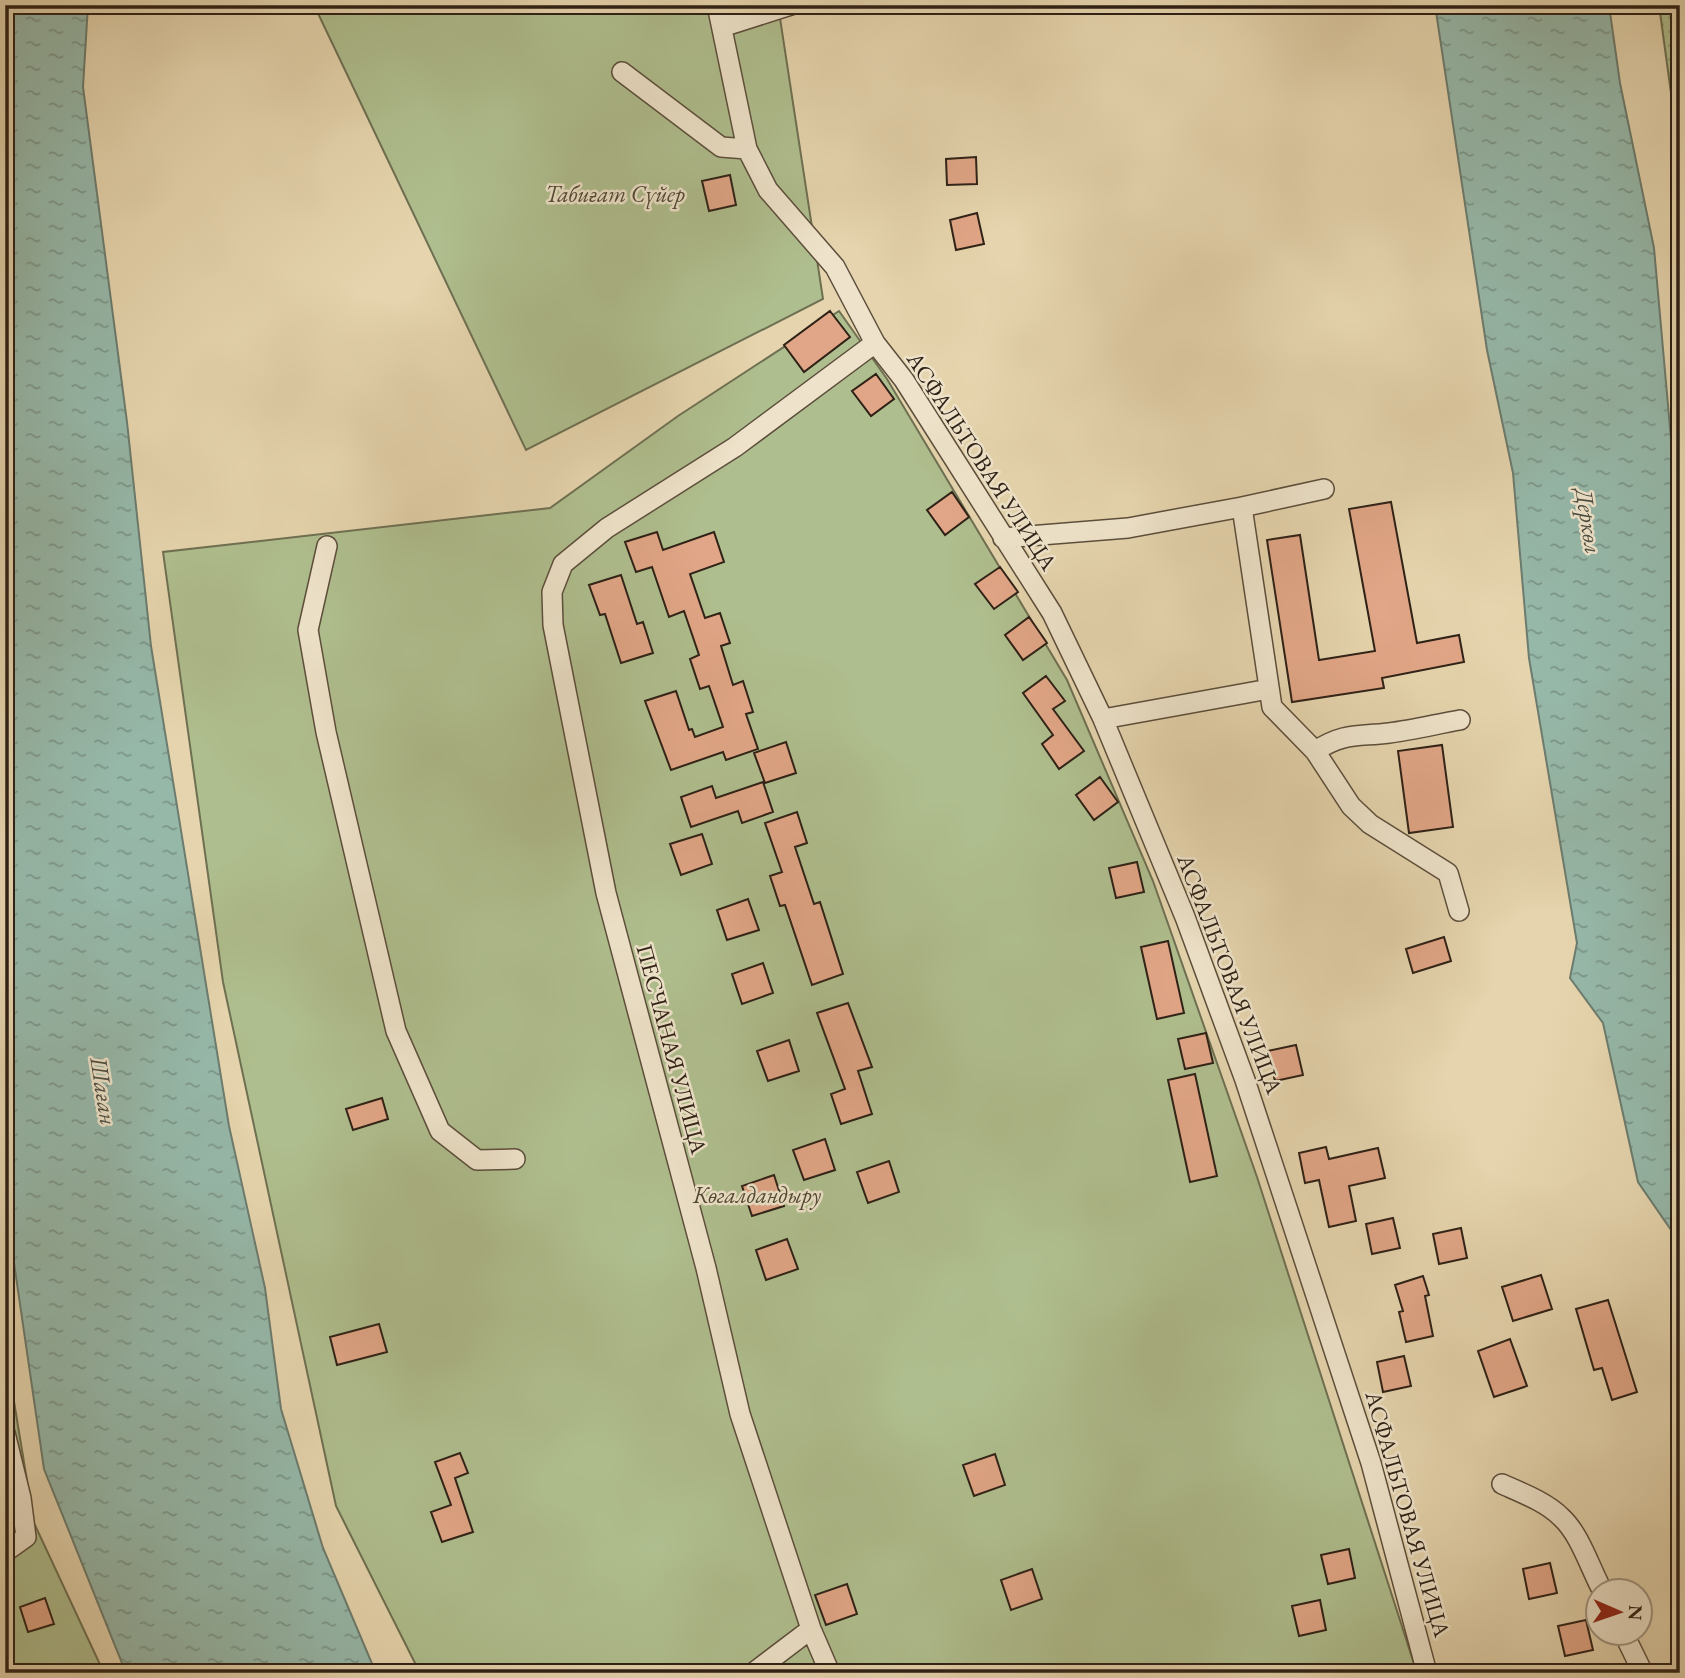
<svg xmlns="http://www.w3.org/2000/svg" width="1685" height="1678" font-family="'EB Garamond',serif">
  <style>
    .grass { fill: url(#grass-dots); stroke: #6e7052; stroke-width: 2 }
    .garden { fill: #afbe8e; stroke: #6e7052; stroke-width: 2 }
    .water { fill: url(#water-ripples); stroke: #6c7c6e; stroke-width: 2 }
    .building { fill: #e1a687; stroke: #2e2116; stroke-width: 2 }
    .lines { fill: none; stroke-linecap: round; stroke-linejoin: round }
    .minor-casing { stroke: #5c4e3c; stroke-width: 22 }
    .minor { stroke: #eee3ca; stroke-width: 19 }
    .labels { text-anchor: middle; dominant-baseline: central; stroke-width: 5; stroke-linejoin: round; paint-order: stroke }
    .park-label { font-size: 23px; font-style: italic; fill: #4e4834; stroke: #eee3ca }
    .street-label { font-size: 23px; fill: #2e2116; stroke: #eee3ca }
    .water-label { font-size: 24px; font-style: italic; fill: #4d4e42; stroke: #eee3ca }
  </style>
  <defs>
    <pattern id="grass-dots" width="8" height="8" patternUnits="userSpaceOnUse" patternTransform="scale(1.75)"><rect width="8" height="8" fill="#afbe8e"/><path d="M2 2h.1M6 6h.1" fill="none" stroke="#97a37a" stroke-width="1.8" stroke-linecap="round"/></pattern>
    <pattern id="water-ripples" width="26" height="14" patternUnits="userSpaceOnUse" patternTransform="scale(1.75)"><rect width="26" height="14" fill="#96b8a9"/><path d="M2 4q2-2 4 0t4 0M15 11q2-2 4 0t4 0" fill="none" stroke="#7b9589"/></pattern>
  </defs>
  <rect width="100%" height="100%" fill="#e5d4ad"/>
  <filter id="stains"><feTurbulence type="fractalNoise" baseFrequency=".00286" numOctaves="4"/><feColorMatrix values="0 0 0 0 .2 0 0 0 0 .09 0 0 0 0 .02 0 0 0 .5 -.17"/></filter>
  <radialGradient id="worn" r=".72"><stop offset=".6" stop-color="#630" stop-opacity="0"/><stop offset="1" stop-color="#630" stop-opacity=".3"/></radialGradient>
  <path class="grass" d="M 1659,5 L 1680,5 L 1680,159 Z"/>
  <path class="garden" d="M 314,5 L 778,5 L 823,299 L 526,450 Z
    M 839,311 L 887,379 L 1067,680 L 1153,881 L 1257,1177 L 1417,1673 L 420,1673 L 336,1506 L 223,982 L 163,552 L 550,508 L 678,416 Z
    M 5,1347 L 34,1523 L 104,1673 L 5,1673 Z"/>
  <path class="water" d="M 5,5 L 88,5 L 83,87 L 127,422 L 151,646 L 229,1126 L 265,1288 L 281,1409 L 323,1548 L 376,1673 L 126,1673 L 44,1469 L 5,1201 Z
    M 1435,5 L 1609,5 L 1620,83 L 1654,248 L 1680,540 L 1680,1243 L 1638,1182 L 1603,1023 L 1570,978 L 1577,943 L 1529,658 L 1513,473 L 1487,350 Z"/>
  <path class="building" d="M 976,157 L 977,184 L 947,185 L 946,159 Z
    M 730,175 L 736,205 L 709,211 L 702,181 Z
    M 977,213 L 984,244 L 956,250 L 950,220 Z
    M 830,311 L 850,337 L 804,372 L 784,345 Z
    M 876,374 L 894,399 L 871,416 L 852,391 Z
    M 952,492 L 969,517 L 945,535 L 927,510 Z
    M 1391,502 L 1417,643 L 1459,635 L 1464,662 L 1382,678 L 1384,688 L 1292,702 L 1267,540 L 1300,535 L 1319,660 L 1375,651 L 1349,509 Z
    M 657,532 L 663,550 L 714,532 L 724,562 L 690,574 L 705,618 L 720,613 L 730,643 L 721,646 L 733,685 L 743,681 L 753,712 L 746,714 L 758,749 L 726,760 L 723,752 L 671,770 L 645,701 L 676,691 L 689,730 L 692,729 L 695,737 L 723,727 L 709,686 L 700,689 L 690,659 L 699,655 L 684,611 L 669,617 L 652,567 L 636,572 L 625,542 Z
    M 1000,567 L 1018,592 L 994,609 L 975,584 Z
    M 621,575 L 637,624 L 643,622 L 653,653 L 621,663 L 605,614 L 600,615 L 589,585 Z
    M 1029,617 L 1047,643 L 1023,660 L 1005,635 Z
    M 1046,676 L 1065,701 L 1053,709 L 1084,751 L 1059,769 L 1042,744 L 1053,735 L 1023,693 Z
    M 786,742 L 796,773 L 765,783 L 754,753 Z
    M 1442,745 L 1453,827 L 1409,833 L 1398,751 Z
    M 1100,777 L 1118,802 L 1094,820 L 1076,795 Z
    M 763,782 L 773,812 L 742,823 L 738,811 L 691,827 L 681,797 L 712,786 L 716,798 Z
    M 797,812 L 807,843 L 795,847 L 814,904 L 820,902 L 843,974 L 812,985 L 785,905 L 780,906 L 770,876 L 782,872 L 765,823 Z
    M 702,834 L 712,864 L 681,875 L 670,844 Z
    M 1137,862 L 1144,892 L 1116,898 L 1109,868 Z
    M 748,899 L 759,930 L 727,940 L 717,910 Z
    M 1444,937 L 1451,961 L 1413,973 L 1406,949 Z
    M 1168,941 L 1184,1013 L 1157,1019 L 1141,947 Z
    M 763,963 L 773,993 L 742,1004 L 732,974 Z
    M 848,1003 L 872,1067 L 858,1071 L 872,1114 L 841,1124 L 831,1094 L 845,1089 L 817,1013 Z
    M 1206,1033 L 1213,1063 L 1185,1069 L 1178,1039 Z
    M 789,1040 L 799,1071 L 768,1081 L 757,1051 Z
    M 1296,1045 L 1303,1075 L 1275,1081 L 1268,1051 Z
    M 1195,1074 L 1217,1176 L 1190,1182 L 1168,1080 Z
    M 382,1098 L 388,1119 L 353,1130 L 346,1109 Z
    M 825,1139 L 835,1170 L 804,1180 L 793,1150 Z
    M 1326,1147 L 1329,1159 L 1378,1148 L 1385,1178 L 1349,1186 L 1356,1221 L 1329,1227 L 1319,1180 L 1305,1183 L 1299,1153 Z
    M 889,1161 L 899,1192 L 868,1203 L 857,1172 Z
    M 774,1175 L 784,1206 L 752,1216 L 742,1186 Z
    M 1393,1218 L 1400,1248 L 1372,1254 L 1366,1224 Z
    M 1461,1228 L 1467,1258 L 1439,1264 L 1433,1234 Z
    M 787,1239 L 798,1269 L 766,1280 L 756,1250 Z
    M 1541,1275 L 1552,1309 L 1513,1321 L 1502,1287 Z
    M 1423,1276 L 1429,1295 L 1425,1296 L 1433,1336 L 1406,1342 L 1399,1312 L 1403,1311 L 1395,1285 Z
    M 1608,1300 L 1637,1392 L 1612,1400 L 1602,1368 L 1594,1370 L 1576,1309 Z
    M 379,1324 L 387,1352 L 337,1365 L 330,1337 Z
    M 1510,1339 L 1527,1386 L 1494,1397 L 1478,1351 Z
    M 1404,1356 L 1411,1386 L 1383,1392 L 1377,1362 Z
    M 460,1453 L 468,1473 L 455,1478 L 473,1532 L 442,1542 L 431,1512 L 451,1505 L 435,1462 Z
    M 995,1454 L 1005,1485 L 974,1496 L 963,1465 Z
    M 1349,1549 L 1355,1578 L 1328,1584 L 1321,1555 Z
    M 1550,1563 L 1557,1593 L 1529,1599 L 1523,1569 Z
    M 1032,1569 L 1042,1599 L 1011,1610 L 1001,1580 Z
    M 847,1584 L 857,1614 L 826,1625 L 815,1595 Z
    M 45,1598 L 54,1624 L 28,1632 L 20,1607 Z
    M 1320,1600 L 1326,1630 L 1299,1636 L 1292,1606 Z
    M 1586,1620 L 1593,1650 L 1565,1656 L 1558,1626 Z"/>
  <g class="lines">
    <g class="minor-casing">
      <path id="minor" d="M 717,5 L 747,149 L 768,190 L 835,267 L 875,343 L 904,380 L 1052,613 L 1103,719 L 1185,917 L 1245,1080 L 1371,1463 L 1427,1673
        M 722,27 L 791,5
        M 622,72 L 721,147 L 747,149
        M 1242,507 L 1324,489
        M 1003,538 L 1128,528 L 1242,507 L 1272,707 L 1315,751 L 1351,806 L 1370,824 L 1448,873 L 1459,911
        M 327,546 L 308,630 L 326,732 L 396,1031 L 440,1131 L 477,1160 L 515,1159
        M 1103,719 L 1269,689
        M 1315,751 C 1345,732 1357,737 1389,733 C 1413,730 1437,724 1460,720
        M 5,1433 L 21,1498 L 26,1537 L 5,1552
        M 1502,1484 C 1522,1493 1546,1502 1561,1517 C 1580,1534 1590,1568 1602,1590
        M 1623,1632 L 1643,1673
        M 753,1673 L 811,1629
        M 830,1673 L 811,1629 L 740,1414 L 706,1268 L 606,893 L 553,625 L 552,592 L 563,564 L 607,528 L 735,447 L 875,343"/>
    </g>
    <use href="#minor" class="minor"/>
  </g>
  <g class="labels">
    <g class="park-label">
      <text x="615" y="194">Табиғат Сүйер</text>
      <text x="757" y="1195">Көгалдандыру</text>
    </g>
    <g class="street-label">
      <text transform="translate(982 461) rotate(57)">АСФАЛЬТОВАЯ УЛИЦА</text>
      <text transform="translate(1230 974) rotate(69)">АСФАЛЬТОВАЯ УЛИЦА</text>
      <text transform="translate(672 1049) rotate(75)">ПЕСЧАНАЯ УЛИЦА</text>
      <text transform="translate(1408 1514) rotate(74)">АСФАЛЬТОВАЯ УЛИЦА</text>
    </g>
    <g class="water-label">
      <text transform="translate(1589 521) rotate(81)">Деркөл</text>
      <text transform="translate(104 1091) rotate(81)">Шаған</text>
    </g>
  </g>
  <rect width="1685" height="1678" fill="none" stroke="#e5d4ad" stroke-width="28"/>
  <rect x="7" y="7" width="1671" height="1664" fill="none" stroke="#2e2116" stroke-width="3.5"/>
  <rect x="14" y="14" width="1657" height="1650" fill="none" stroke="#2e2116" stroke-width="2"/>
  <g transform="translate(1619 1612) rotate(92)"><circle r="33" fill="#eee3ca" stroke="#a19582" stroke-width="2"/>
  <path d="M0-5L12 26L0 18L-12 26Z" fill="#8f2418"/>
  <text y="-10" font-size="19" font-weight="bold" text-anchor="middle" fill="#2e2116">N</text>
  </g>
  <rect width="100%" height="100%" filter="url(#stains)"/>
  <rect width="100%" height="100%" fill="url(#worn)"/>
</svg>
